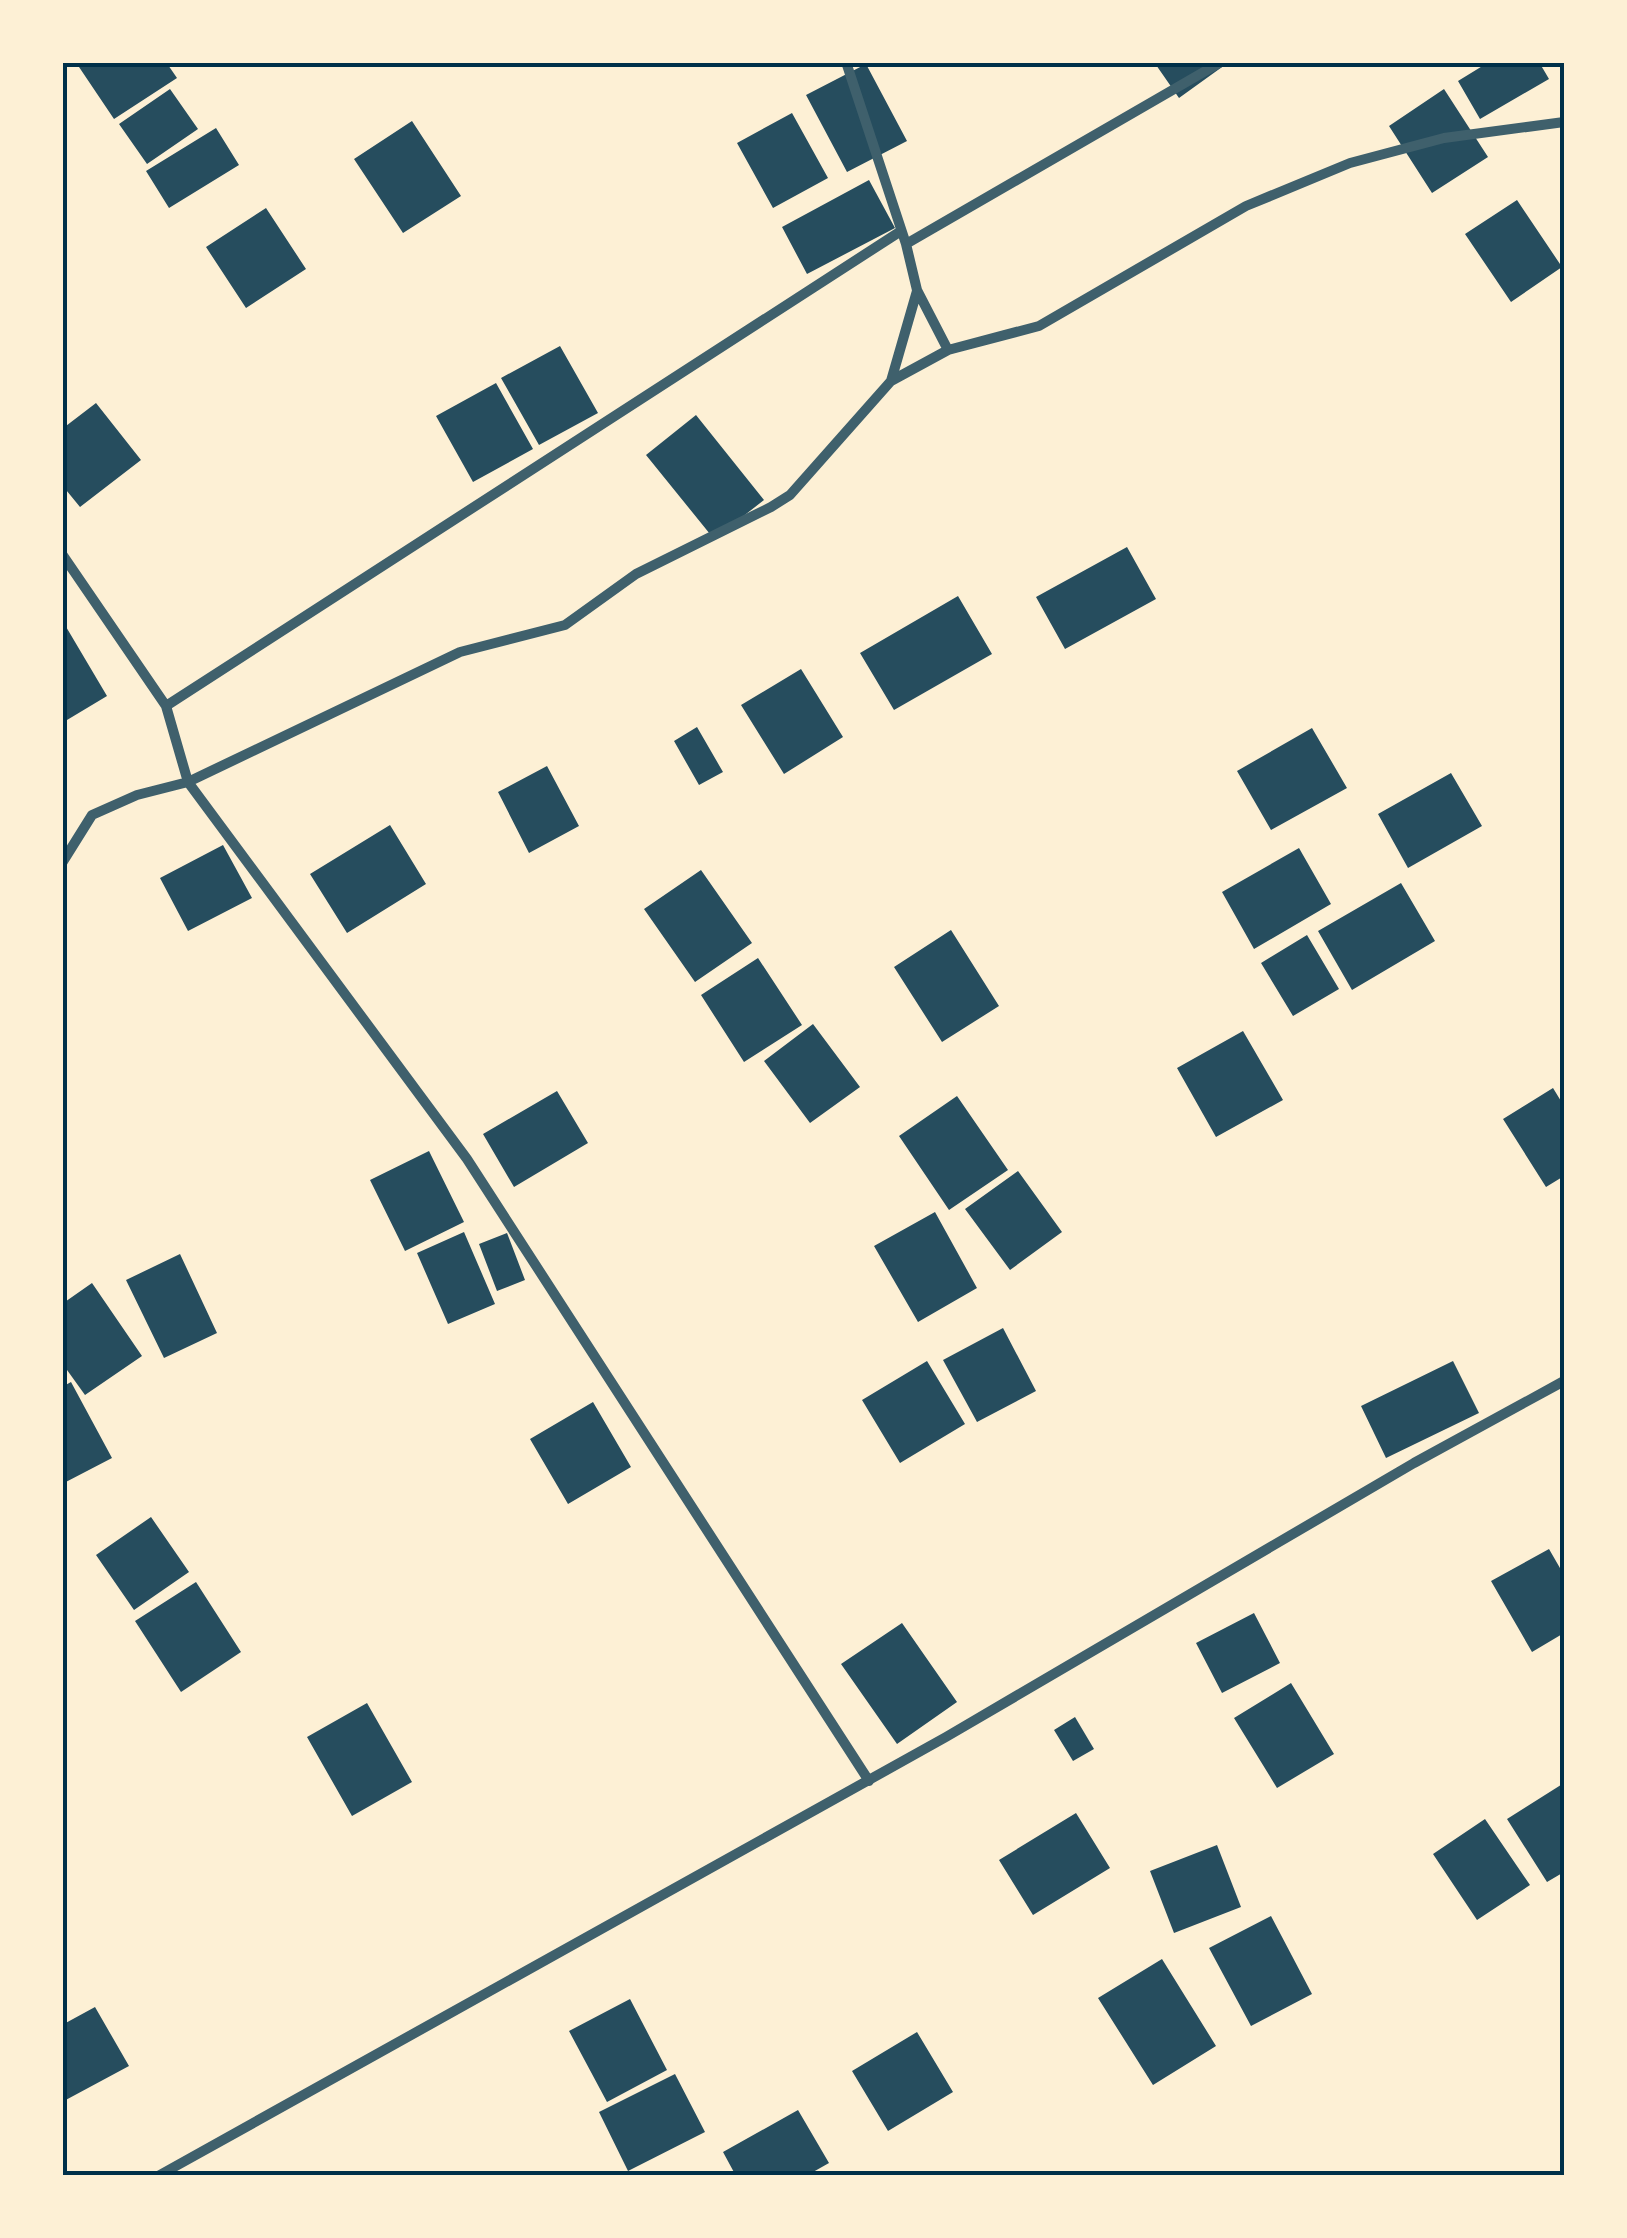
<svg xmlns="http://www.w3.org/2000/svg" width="1627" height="2238" font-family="'Asap Condensed',sans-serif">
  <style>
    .building { fill: #264d5e }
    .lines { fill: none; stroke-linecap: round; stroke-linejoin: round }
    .minor { stroke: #3f606c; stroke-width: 10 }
    .neatline { fill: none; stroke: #003049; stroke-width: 4 }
  </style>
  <rect width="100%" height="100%" fill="#fdf0d5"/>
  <path class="building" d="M 86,62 L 166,62 L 177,78 L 114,119 L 79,67 Z
    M 1154,62 L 1229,62 L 1179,98 Z
    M 1489,62 L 1539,62 L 1549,79 L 1480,119 L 1458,81 Z
    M 866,64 L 907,141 L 847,172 L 806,95 Z
    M 170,89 L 198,129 L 147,164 L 119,124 Z
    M 1444,89 L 1488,157 L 1432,193 L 1389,126 Z
    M 792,113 L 828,178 L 773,208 L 737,143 Z
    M 412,121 L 461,196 L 403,233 L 354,159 Z
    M 216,128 L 239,165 L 169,208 L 146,171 Z
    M 869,180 L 895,228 L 807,274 L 782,227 Z
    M 1517,200 L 1562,267 L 1511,302 L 1465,234 Z
    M 266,208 L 306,269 L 246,308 L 206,247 Z
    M 560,346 L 598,413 L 539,445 L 501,378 Z
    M 496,383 L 533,449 L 473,482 L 436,416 Z
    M 96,403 L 141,460 L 80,507 L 62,485 L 62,429 Z
    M 696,415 L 764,500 L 714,539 L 646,455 Z
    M 1127,547 L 1156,599 L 1065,649 L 1036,597 Z
    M 958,596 L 992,654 L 894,710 L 860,653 Z
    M 62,620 L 107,696 L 62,723 Z
    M 801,669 L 843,737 L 784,774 L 741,705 Z
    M 697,727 L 723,772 L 699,785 L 674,741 Z
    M 1312,728 L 1347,788 L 1271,830 L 1237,771 Z
    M 547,766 L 579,826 L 529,853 L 498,792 Z
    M 1451,773 L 1482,826 L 1408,868 L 1378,814 Z
    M 390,825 L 426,884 L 347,933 L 310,874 Z
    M 223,845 L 252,898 L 188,931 L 160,878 Z
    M 1299,848 L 1331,904 L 1254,949 L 1222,892 Z
    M 701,870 L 752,943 L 695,982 L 644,909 Z
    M 1401,883 L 1435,941 L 1352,990 L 1318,931 Z
    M 951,930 L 999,1006 L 942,1042 L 894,967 Z
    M 1307,935 L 1339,989 L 1293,1016 L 1261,963 Z
    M 758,958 L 802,1025 L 744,1062 L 701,995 Z
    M 813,1024 L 860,1087 L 810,1123 L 764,1061 Z
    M 1243,1031 L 1283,1100 L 1216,1137 L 1177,1068 Z
    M 1553,1088 L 1564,1106 L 1564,1176 L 1546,1187 L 1503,1119 Z
    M 557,1091 L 588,1143 L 514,1187 L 483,1134 Z
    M 957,1096 L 1008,1170 L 949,1210 L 899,1136 Z
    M 429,1151 L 464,1222 L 405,1251 L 370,1180 Z
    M 1018,1171 L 1062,1232 L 1010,1270 L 965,1209 Z
    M 935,1212 L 977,1288 L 918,1322 L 874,1246 Z
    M 464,1232 L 495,1304 L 448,1324 L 417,1253 Z
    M 507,1233 L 525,1280 L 497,1291 L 479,1244 Z
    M 180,1254 L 217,1333 L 164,1358 L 126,1280 Z
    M 92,1283 L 142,1356 L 85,1395 L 62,1363 L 62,1304 Z
    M 1003,1328 L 1036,1391 L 977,1422 L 943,1360 Z
    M 927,1361 L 965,1424 L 900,1463 L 862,1400 Z
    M 1453,1361 L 1479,1413 L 1386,1458 L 1361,1406 Z
    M 71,1382 L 112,1458 L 62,1484 L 62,1387 Z
    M 593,1402 L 631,1467 L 568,1504 L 530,1439 Z
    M 151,1517 L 189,1572 L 134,1610 L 96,1555 Z
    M 1549,1549 L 1564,1575 L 1564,1633 L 1532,1652 L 1491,1581 Z
    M 196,1582 L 241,1652 L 181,1692 L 135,1621 Z
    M 1254,1613 L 1280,1663 L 1222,1693 L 1196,1643 Z
    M 902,1623 L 957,1702 L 897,1744 L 841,1664 Z
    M 1291,1683 L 1334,1754 L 1277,1788 L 1234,1718 Z
    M 367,1703 L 412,1782 L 352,1816 L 307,1737 Z
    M 1075,1717 L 1094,1749 L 1073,1761 L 1054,1730 Z
    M 1564,1783 L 1564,1872 L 1547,1882 L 1507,1819 Z
    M 1076,1813 L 1110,1868 L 1033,1915 L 999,1860 Z
    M 1485,1819 L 1530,1885 L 1477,1920 L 1433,1854 Z
    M 1217,1845 L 1241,1907 L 1174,1933 L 1150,1871 Z
    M 1271,1916 L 1312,1994 L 1251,2026 L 1209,1948 Z
    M 1162,1959 L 1216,2046 L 1153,2085 L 1098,1998 Z
    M 630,1999 L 667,2070 L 607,2102 L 569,2031 Z
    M 95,2007 L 129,2066 L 62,2102 L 62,2025 Z
    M 917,2032 L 953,2092 L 888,2131 L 852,2071 Z
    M 675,2074 L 705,2132 L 628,2171 L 599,2112 Z
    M 798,2110 L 829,2163 L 806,2176 L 736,2176 L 723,2152 Z"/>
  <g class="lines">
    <path class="minor" d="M 846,62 L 906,244 L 917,290 L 948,350
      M 906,244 L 1221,62
      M 891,381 L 917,291
      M 62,554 L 166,706 L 188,782 L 467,1159 L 869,1781
      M 166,706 L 901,231
      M 62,863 L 92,815 L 137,795 L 188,782 L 460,652 L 565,625 L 636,574 L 771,507 L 790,495 L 891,381 L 948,350 L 1039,326 L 1246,206 L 1350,163 L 1444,138 L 1564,122
      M 158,2176 L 946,1737 L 1414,1463 L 1564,1381"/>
  </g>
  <rect width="1627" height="2238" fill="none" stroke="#fdf0d5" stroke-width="130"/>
  <rect x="65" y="65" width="1497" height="2108" class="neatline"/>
</svg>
